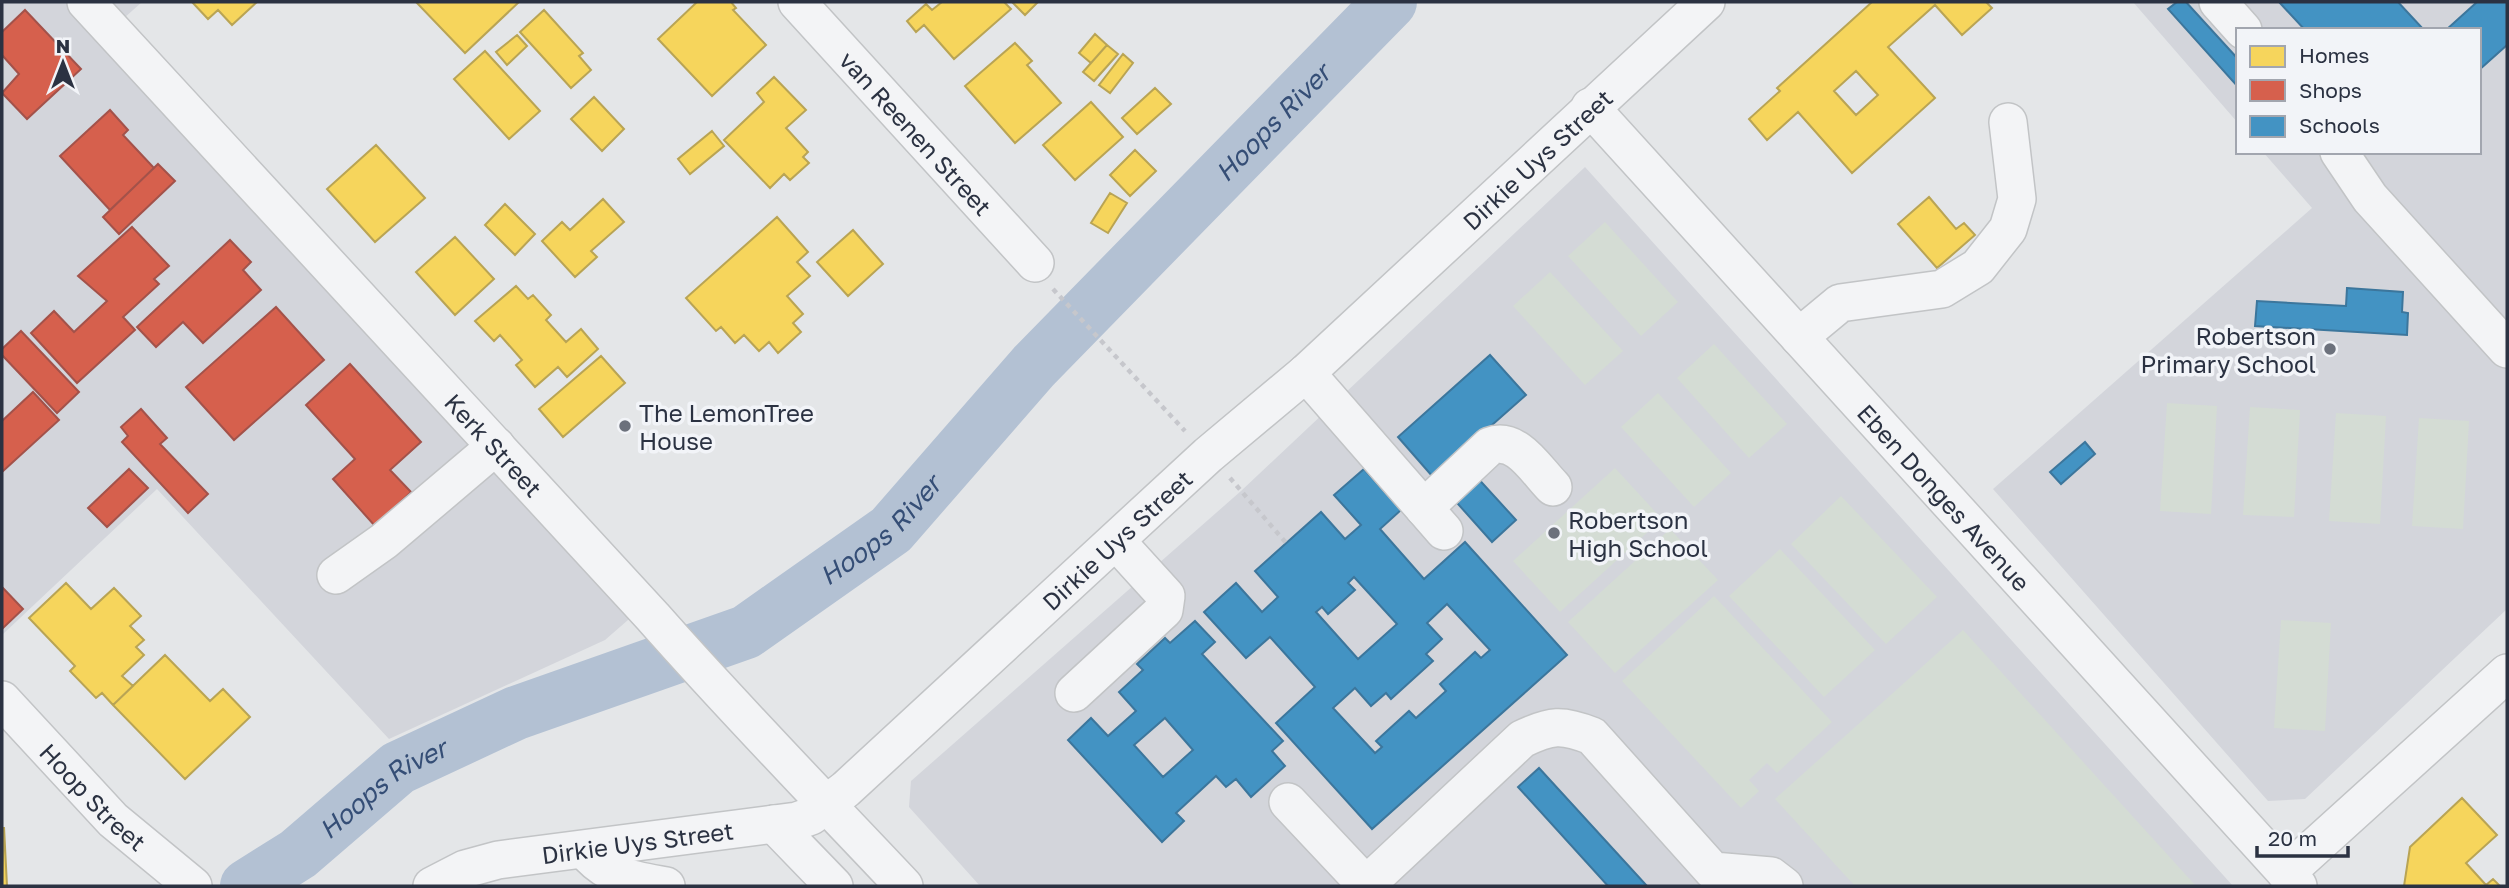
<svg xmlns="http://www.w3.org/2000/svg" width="2509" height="888" font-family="'Golos Text',sans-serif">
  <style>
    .built { fill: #d3d5db }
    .green { fill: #d4dcd4 }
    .homes { fill: #f6d55c; stroke: #b9a454; stroke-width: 2; fill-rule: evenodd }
    .shops { fill: #d6604d; stroke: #a3524a; stroke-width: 2 }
    .schools { fill: #4393c3; stroke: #3c769c; stroke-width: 2; fill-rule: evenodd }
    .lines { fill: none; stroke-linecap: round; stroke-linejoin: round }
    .river { stroke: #b3c1d3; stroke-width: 54 }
    .minor-casing { stroke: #c2c4c6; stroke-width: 40 }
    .path { stroke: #c6c7cc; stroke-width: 4.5; stroke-dasharray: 5 5; stroke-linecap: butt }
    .minor { stroke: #f3f4f6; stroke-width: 37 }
    .poi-dot { fill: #6c717c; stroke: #f2f4f8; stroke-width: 2.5 }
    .labels { text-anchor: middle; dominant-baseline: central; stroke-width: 7; stroke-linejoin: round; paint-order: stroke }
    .street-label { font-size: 24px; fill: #2b3242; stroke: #f2f4f8 }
    .poi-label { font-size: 24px; fill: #2b3242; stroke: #f2f4f8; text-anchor: start }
    .water-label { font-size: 26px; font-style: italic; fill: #354e76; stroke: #f2f4f8 }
  </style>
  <rect width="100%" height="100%" fill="#e4e6e8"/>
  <path class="built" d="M 2,2 L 142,2 L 114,27 L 651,600 L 605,640 L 389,739 L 157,489 L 2,635 Z
    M 2133,2 L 2507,2 L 2507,609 L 2305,799 L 2268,801 L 1993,489 L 2312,208 L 2263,152 L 2479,152 L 2479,30 L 2238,30 L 2238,123 Z
    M 1585,167 L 2233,886 L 980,886 L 909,807 L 911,781 L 1241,491 Z"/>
  <path class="green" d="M 1605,222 L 1678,302 L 1641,336 L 1568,256 Z
    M 1550,272 L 1623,351 L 1585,385 L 1513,306 Z
    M 1714,344 L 1787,424 L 1749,458 L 1677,378 Z
    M 1658,393 L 1731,473 L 1694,507 L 1621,427 Z
    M 2167,403 L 2217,406 L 2211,514 L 2160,511 Z
    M 2250,407 L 2300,410 L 2294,517 L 2243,515 Z
    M 2336,413 L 2386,416 L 2380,524 L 2329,521 Z
    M 2419,418 L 2469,421 L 2463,529 L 2412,526 Z
    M 1615,468 L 1662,519 L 1560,612 L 1513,561 Z
    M 1841,496 L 1937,597 L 1886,644 L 1791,544 Z
    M 1670,529 L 1718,580 L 1615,673 L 1568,622 Z
    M 1780,549 L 1875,650 L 1824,697 L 1729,596 Z
    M 1714,596 L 1832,722 L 1777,773 L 1767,763 L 1749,780 L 1759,791 L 1741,808 L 1622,681 Z
    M 2281,620 L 2331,623 L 2325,731 L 2274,728 Z
    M 1963,630 L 2196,886 L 1855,886 L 1775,799 Z"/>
  <path class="homes" d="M 192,2 L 257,2 L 232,25 L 218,10 L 208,19 Z
    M 416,2 L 519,2 L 465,53 Z
    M 697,2 L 731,2 L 736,8 L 733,10 L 766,45 L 712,96 L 658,39 Z
    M 942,2 L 1004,2 L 1011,9 L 954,59 L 924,25 L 916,32 L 907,21 L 926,4 L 932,10 Z
    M 1012,2 L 1038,2 L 1025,15 Z
    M 1872,2 L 1986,2 L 1992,8 L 1962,35 L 1935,5 L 1888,47 L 1935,98 L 1852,173 L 1798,112 L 1767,140 L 1749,119 L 1780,91 L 1777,88 ZM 1856,71 L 1878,95 L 1856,115 L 1834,91 Z
    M 544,10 L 583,53 L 579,56 L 591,70 L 571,88 L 520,32 Z
    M 1095,34 L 1107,45 L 1091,63 L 1079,53 Z
    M 517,35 L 527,46 L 507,65 L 496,52 Z
    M 1015,43 L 1032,61 L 1027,65 L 1061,103 L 1015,143 L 965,86 Z
    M 1107,45 L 1118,54 L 1094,81 L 1083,72 Z
    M 485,51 L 540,111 L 509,139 L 454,79 Z
    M 1123,54 L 1133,63 L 1110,93 L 1099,85 Z
    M 774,77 L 806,110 L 786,128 L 808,152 L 803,157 L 809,163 L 790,180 L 784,174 L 770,188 L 724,140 L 764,102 L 757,93 Z
    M 1155,88 L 1171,104 L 1137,134 L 1122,118 Z
    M 594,97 L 624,129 L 602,151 L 571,119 Z
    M 1091,102 L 1123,137 L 1075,180 L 1043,145 Z
    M 712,131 L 724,146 L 690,174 L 678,159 Z
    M 376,145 L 425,198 L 375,242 L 327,189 Z
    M 1135,150 L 1156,171 L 1130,196 L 1110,175 Z
    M 1110,193 L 1127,203 L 1108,233 L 1091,223 Z
    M 1929,197 L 1956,229 L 1964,223 L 1975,235 L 1937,268 L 1898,224 Z
    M 603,199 L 624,222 L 591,251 L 597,257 L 575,277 L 542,241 L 562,222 L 570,230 Z
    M 505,204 L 535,234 L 515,255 L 485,225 Z
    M 777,217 L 808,252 L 797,262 L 810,276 L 787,296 L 803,314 L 793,323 L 801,332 L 778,353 L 769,342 L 759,351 L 744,335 L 735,343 L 721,327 L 716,331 L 686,298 Z
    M 853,230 L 883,264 L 848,296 L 817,262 Z
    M 455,237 L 494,279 L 455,315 L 416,272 Z
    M 516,286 L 528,299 L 533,295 L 551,315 L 546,320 L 566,342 L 581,329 L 598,349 L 567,377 L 558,367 L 535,387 L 516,365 L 522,360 L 500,335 L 494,341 L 475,321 Z
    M 601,356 L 625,383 L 563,437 L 539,409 Z
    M 66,583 L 91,609 L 114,588 L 141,616 L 130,626 L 144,640 L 136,647 L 144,655 L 122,676 L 133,686 L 113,705 L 102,693 L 96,698 L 70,671 L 75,666 L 29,618 Z
    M 165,655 L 210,701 L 223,689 L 250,717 L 185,779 L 113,705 Z
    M 2462,798 L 2497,835 L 2466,863 L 2486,885 L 2493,879 L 2500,886 L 2404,886 L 2410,847 Z
    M 4,827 L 7,886 L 2,886 Z"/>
  <path class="shops" d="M 25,10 L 81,69 L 27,119 L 2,93 L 19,74 L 2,55 L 2,32 Z
    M 110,110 L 128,130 L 123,135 L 154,168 L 110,210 L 60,156 Z
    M 158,164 L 175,181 L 119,234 L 103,217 Z
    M 132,227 L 169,266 L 154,279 L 159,284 L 123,317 L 135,330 L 77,383 L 31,333 L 54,311 L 74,332 L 107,301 L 78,276 Z
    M 230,240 L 251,262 L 243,270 L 261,290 L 203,343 L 183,322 L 156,347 L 137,327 Z
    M 276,307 L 324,360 L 234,440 L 186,387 Z
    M 21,331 L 79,392 L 57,413 L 2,355 L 2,349 Z
    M 350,364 L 421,442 L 390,470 L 411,492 L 375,526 L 333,479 L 355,459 L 306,405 Z
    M 33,392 L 59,420 L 2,472 L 2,421 Z
    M 141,409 L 167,438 L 160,444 L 208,494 L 188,513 L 122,442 L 128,436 L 121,427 Z
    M 129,469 L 148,488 L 107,527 L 88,508 Z
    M 2,587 L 23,609 L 2,629 Z"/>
  <path class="schools" d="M 2177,2 L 2186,2 L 2238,59 L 2238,87 L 2168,9 Z
    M 2279,2 L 2398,2 L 2424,30 L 2305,30 Z
    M 2477,2 L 2507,2 L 2507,45 L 2479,70 L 2479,30 L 2446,30 Z
    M 2347,288 L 2403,292 L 2402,312 L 2408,313 L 2407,335 L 2255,326 L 2257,301 L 2346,306 Z
    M 1490,355 L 1526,395 L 1433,477 L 1398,437 Z
    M 2085,442 L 2095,454 L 2061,484 L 2050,472 Z
    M 1364,469 L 1401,510 L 1380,529 L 1424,579 L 1465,542 L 1567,655 L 1372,829 L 1276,723 L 1315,687 L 1270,637 L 1246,658 L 1204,612 L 1236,583 L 1262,612 L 1278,597 L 1255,571 L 1321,512 L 1345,539 L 1361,525 L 1334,495 ZM 1354,577 L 1397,624 L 1358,659 L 1316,612 L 1322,607 L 1328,614 L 1355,590 L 1348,583 ZM 1447,604 L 1490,650 L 1481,658 L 1475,652 L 1440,684 L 1446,691 L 1416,718 L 1409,711 L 1376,741 L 1382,747 L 1375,753 L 1333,708 L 1355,688 L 1371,706 L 1386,693 L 1391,699 L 1433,661 L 1426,654 L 1442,639 L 1427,623 Z
    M 1474,474 L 1516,520 L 1492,542 L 1450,495 Z
    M 1195,621 L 1215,642 L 1202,654 L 1283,741 L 1272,751 L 1285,766 L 1251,797 L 1236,779 L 1226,787 L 1216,776 L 1176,813 L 1184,821 L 1162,842 L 1068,740 L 1091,718 L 1108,736 L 1136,711 L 1119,692 L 1143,670 L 1137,664 L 1165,638 L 1170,643 ZM 1165,718 L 1193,750 L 1163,777 L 1134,745 Z
    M 1539,768 L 1647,886 L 1608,886 L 1518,787 Z"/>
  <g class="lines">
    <path class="river" id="s1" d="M 247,886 L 298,854 L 398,768 L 516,713 L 746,632 L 891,530 L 1034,366 L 1390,2"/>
    <g class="minor-casing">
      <g id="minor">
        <path id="s2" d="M 86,2 L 653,617 C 734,709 820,797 904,886"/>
        <path id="s3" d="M 797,2 L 1035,263"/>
        <path d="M 2218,2 L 2243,30"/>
        <path id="s4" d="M 1590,107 L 2298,886"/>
        <path d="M 2339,152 L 2370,198 L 2507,349"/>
        <path d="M 1799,337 L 1840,303 L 1942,289 L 1978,267 L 2008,229 L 2017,199 L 2008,122"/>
        <path d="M 1306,373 L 1444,531"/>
        <path d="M 1424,508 L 1490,446 C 1517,436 1536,470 1553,487"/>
        <path d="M 336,575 L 384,541 L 496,446"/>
        <path d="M 1074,693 L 1164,610 L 1166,596 L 1116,541"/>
        <path id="s5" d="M 2,700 L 113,820 L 193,886"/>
        <path d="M 1288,802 L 1367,886"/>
        <path d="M 774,824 L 834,886"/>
        <path d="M 585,850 C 606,877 633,880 666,886"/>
        <path d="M 2286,873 L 2507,673"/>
        <path d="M 1366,885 L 1522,739 C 1551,725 1562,724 1592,736 L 1713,871 L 1771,876 L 1784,886"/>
        <path id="s6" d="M 432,886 L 465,869 L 498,860 L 797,821 L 811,816 L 846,789 L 1208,455 L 1306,373 L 1706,2"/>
      </g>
    </g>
    <path class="path" d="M 1053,289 L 1185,431
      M 1230,478 L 1287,544"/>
    <use href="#minor" class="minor"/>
  </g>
  <g class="poi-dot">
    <circle cx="2330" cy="349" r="7"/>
    <circle cx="625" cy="426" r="7"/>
    <circle cx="1554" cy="533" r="7"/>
  </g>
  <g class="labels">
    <g class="street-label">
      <text stroke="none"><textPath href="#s3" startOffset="177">van Reenen Street</textPath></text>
      <text stroke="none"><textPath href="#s6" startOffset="1367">Dirkie Uys Street</textPath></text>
      <text stroke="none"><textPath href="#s2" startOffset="602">Kerk Street</textPath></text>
      <text stroke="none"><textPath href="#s4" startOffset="527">Eben Donges Avenue</textPath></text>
      <text stroke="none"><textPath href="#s6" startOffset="800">Dirkie Uys Street</textPath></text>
      <text stroke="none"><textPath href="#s5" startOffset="133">Hoop Street</textPath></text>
      <text stroke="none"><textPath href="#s6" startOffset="212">Dirkie Uys Street</textPath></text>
    </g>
    <g class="poi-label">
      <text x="2316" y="335" text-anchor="end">Robertson<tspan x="2316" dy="28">Primary School</tspan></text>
      <text x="639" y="412">The LemonTree<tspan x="639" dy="28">House</tspan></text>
      <text x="1568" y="519">Robertson<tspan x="1568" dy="28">High School</tspan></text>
    </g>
    <g class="water-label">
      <text stroke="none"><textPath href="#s1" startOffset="1302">Hoops River</textPath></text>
      <text stroke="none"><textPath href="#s1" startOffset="735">Hoops River</textPath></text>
      <text stroke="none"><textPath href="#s1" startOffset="168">Hoops River</textPath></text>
    </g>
  </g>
  <rect width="2509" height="888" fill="none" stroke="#2b3242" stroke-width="7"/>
  <rect x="2236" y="28" width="245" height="126" fill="#f2f4f8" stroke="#a2a6af" stroke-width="2"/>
  <rect x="2250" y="46" width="35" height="21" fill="#f6d55c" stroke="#a2a6af" stroke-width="2"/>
  <text x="2299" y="63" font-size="21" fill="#2b3242">Homes</text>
  <rect x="2250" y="80" width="35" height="21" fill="#d6604d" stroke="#a2a6af" stroke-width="2"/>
  <text x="2299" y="98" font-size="21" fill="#2b3242">Shops</text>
  <rect x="2250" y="116" width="35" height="21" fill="#4393c3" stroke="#a2a6af" stroke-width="2"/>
  <text x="2299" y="133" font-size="21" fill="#2b3242">Schools</text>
  <g transform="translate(63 63)" stroke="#f2f4f8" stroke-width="5" paint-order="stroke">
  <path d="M0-5L12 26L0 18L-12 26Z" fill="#2b3242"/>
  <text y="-10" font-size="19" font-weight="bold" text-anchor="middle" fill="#2b3242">N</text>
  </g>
  <path d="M2257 846v10h91v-10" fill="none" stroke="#2b3242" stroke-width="3.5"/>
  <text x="2268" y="846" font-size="21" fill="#2b3242" stroke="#f2f4f8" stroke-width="5" paint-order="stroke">20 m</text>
</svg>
